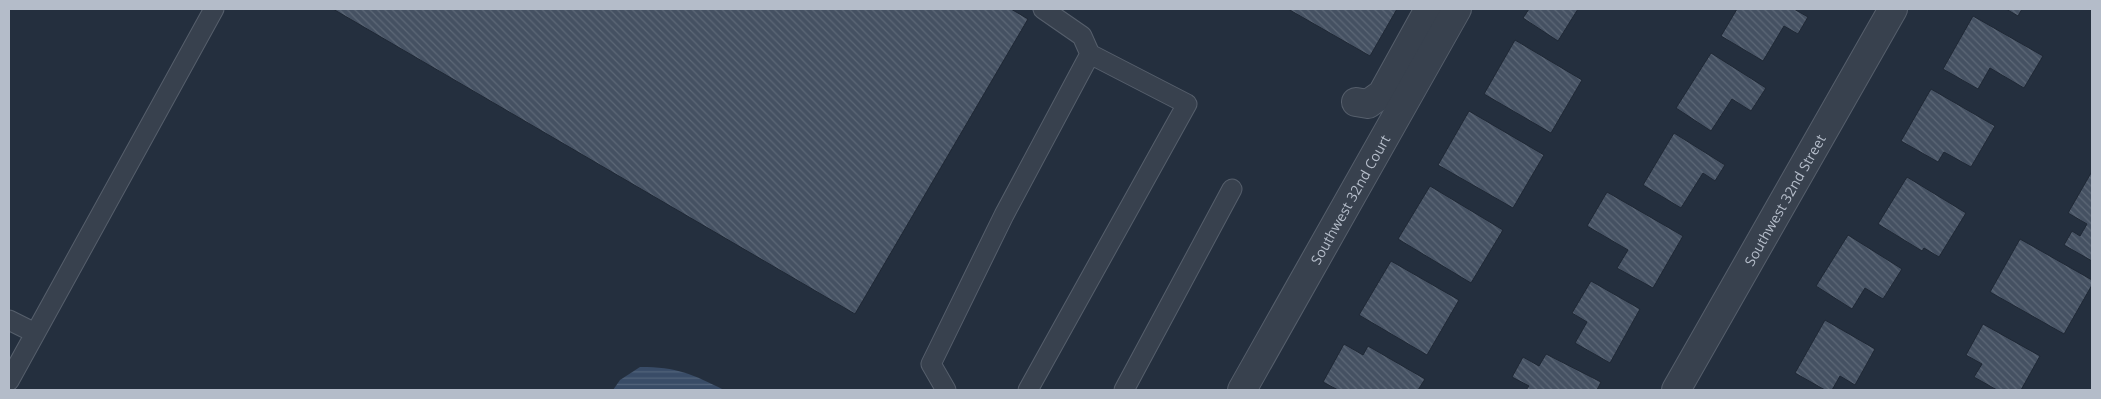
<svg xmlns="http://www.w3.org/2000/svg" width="2101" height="399" font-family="'Open Sans',sans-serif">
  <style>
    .water { fill: url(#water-rules) }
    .building { fill: url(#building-back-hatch); stroke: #1f2835 }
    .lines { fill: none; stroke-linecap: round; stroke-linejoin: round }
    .lane-casing { stroke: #565f6c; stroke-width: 21 }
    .street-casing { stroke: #565f6c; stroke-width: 30 }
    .lane { stroke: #38414e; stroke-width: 19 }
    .street { stroke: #38414e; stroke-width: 28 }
    .labels { text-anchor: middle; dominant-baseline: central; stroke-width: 5; stroke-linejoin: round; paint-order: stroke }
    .street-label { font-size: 14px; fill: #b4bcc9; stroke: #1d2633 }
  </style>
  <defs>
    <pattern id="water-rules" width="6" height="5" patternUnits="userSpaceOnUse" patternTransform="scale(1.25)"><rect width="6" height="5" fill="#394c67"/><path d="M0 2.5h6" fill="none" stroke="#53647b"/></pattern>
    <pattern id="building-back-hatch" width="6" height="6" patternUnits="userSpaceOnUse" patternTransform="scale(1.25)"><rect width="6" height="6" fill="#455162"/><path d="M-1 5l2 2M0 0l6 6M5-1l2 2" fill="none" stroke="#5d6877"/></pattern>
  </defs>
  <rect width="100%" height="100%" fill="#242f3e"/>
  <path class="water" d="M 640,367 C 677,367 692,374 724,390 L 613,390 L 620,380 Z"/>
  <path class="building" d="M 333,9 L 1011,9 L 1028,19 L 855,314 Z
    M 1288,9 L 1397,9 L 1370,56 Z
    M 1529,9 L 1578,9 L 1558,41 L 1523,18 Z
    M 1737,9 L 1794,9 L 1808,17 L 1798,34 L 1784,26 L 1763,61 L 1721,36 Z
    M 2006,9 L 2022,9 L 2018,16 Z
    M 1973,16 L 2043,56 L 2024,88 L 1990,68 L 1978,89 L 1943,69 Z
    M 1515,40 L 1582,80 L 1551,133 L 1484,94 Z
    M 1711,53 L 1766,88 L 1751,111 L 1732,99 L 1711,131 L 1676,108 Z
    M 1931,89 L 1995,126 L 1971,167 L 1944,152 L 1938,162 L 1901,141 Z
    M 1469,111 L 1544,155 L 1513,208 L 1438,165 Z
    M 1674,133 L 1725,165 L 1715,181 L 1703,173 L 1681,208 L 1643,185 Z
    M 2091,173 L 2092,174 L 2092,261 L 2064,245 L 2072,231 L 2080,236 L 2087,224 L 2068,213 Z
    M 1907,177 L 1966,213 L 1939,257 L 1924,248 L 1922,251 L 1878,224 Z
    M 1430,186 L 1503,230 L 1471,283 L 1398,239 Z
    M 1607,192 L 1683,236 L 1653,288 L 1617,268 L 1628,250 L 1587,226 Z
    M 1848,235 L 1902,269 L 1883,299 L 1865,288 L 1852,309 L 1816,286 Z
    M 2020,239 L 2092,280 L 2092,285 L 2064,334 L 1990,292 Z
    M 1391,261 L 1459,300 L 1427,355 L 1359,315 Z
    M 1591,281 L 1640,309 L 1610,363 L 1575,343 L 1587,322 L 1572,313 Z
    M 1825,320 L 1875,349 L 1855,385 L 1840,376 L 1832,390 L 1825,390 L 1795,373 Z
    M 1983,324 L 2040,356 L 2021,390 L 1997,390 L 1974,377 L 1982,364 L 1966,355 Z
    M 1344,344 L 1363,355 L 1368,346 L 1425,379 L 1418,390 L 1338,390 L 1323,382 Z
    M 1546,354 L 1601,382 L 1597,390 L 1526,390 L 1529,386 L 1512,377 L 1523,357 L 1539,366 Z"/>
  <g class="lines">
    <g class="lane-casing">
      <path id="lane" d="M 9,320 L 35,333
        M 9,381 L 214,9
        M 946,390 L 931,364 L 1004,215 L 1090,54 L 1082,36 L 1043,9
        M 1028,390 L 1187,104 L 1090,54
        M 1124,390 L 1232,189"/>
    </g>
    <g class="street-casing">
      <g id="street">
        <path d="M 1356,102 L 1368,104 L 1382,94 L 1429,9"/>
        <path id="s1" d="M 1242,390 L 1457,9"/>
        <path id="s2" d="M 1676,390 L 1893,9"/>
      </g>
    </g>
    <use href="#lane" class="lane"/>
    <use href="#street" class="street"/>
  </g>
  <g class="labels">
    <g class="street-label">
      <text stroke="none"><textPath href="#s1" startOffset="219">Southwest 32nd Court</textPath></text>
      <text stroke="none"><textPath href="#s2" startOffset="219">Southwest 32nd Street</textPath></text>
    </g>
  </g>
  <rect width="2101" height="399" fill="none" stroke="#b4bcc9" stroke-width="20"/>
</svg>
